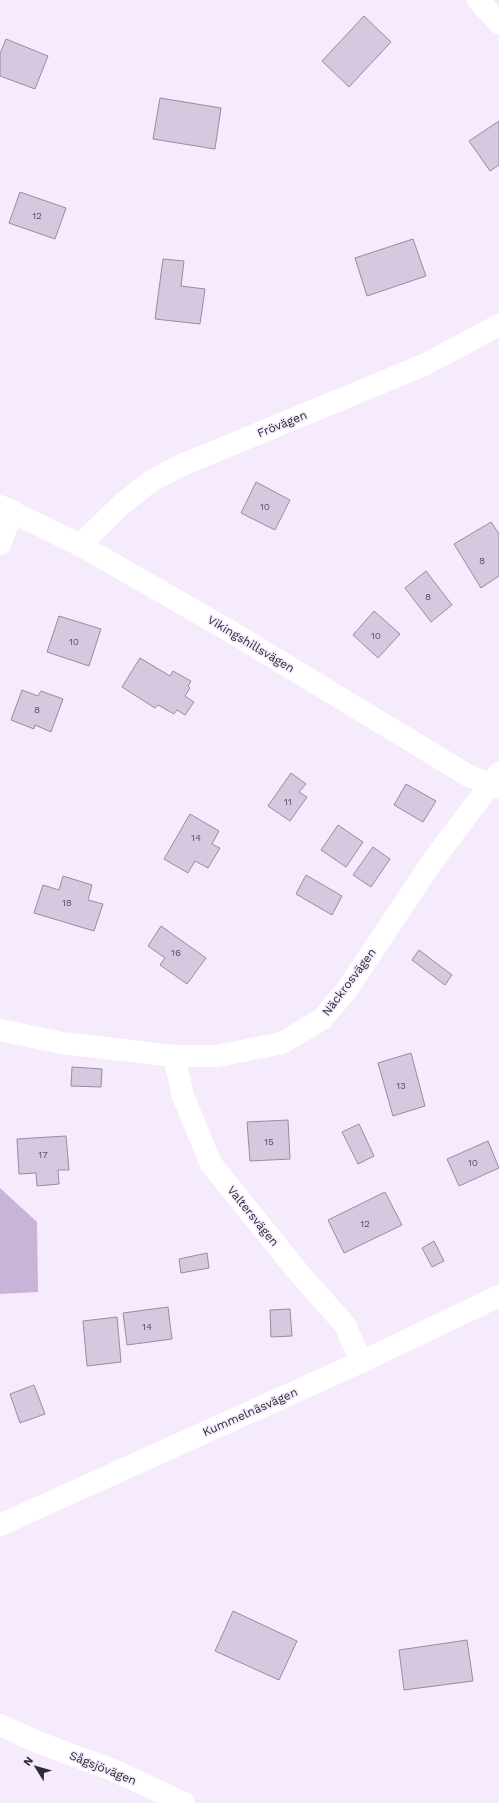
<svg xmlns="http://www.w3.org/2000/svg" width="499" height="1803" font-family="'Work Sans',sans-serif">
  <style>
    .green { fill: #c9b3d9 }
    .building { fill: #d6c9df; stroke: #988ca1 }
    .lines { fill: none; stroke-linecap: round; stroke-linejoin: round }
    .minor { stroke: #fff; stroke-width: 22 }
    .labels { text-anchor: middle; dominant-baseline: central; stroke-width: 3; stroke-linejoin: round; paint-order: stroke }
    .number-label { font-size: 10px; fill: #5a525f }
    .street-label { font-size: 12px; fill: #302b34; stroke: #f5ebfd }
  </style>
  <rect width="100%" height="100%" fill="#f5ebfd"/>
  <path class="green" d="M 0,1188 L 37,1222 L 38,1292 L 0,1294 Z"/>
  <path class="building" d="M 364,16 L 391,42 L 349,87 L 322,61 Z
    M 6,39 L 48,56 L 35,89 L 0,76 L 0,54 Z
    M 160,98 L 221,108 L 215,149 L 153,139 Z
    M 499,121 L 499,165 L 490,171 L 469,141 Z
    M 20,192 L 66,208 L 55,239 L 9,223 Z
    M 413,239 L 426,276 L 367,296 L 355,258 Z
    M 163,259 L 184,261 L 181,286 L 205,289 L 200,324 L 155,319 Z
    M 256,482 L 290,500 L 275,530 L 241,513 Z
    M 491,522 L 499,534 L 499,576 L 481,588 L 454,544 Z
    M 426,571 L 452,605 L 431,622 L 405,588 Z
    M 374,611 L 400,634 L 378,658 L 353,635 Z
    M 59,616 L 101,629 L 89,666 L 47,652 Z
    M 140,658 L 170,676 L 173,671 L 191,681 L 188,686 L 190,688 L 185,696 L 194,702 L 185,715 L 177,710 L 174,714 L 158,705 L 155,708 L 122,687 Z
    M 22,690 L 38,696 L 41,691 L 63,699 L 51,732 L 35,725 L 34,729 L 11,720 Z
    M 291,773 L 306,784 L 299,792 L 307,797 L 290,821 L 268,806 Z
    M 406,784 L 436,801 L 423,822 L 394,805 Z
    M 190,814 L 219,831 L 212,844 L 220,848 L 208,868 L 195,861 L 188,873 L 164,859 Z
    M 338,825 L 363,842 L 346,867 L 321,850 Z
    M 373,847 L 390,859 L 371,887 L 353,875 Z
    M 306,875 L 342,896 L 332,915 L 296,894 Z
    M 63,876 L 92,885 L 88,900 L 103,904 L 94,931 L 34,913 L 43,885 L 59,890 Z
    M 161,926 L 206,958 L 187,984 L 160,965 L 165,958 L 148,946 Z
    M 419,950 L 452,975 L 445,985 L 412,960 Z
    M 411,1053 L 425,1106 L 393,1116 L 378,1063 Z
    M 72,1067 L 102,1069 L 101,1087 L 71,1086 Z
    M 288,1120 L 290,1159 L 250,1161 L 247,1122 Z
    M 359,1124 L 374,1156 L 358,1164 L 342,1132 Z
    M 66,1136 L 69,1170 L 58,1170 L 59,1184 L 37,1186 L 36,1173 L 19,1174 L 17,1139 Z
    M 488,1141 L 499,1168 L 459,1186 L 447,1159 Z
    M 385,1192 L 402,1225 L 344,1253 L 328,1220 Z
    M 434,1241 L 444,1261 L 432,1267 L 422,1248 Z
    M 207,1253 L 209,1268 L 181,1273 L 179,1259 Z
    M 168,1307 L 172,1339 L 127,1345 L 123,1313 Z
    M 290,1309 L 292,1336 L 271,1337 L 270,1310 Z
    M 117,1317 L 121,1362 L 87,1366 L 83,1321 Z
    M 34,1385 L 45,1414 L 20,1423 L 10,1394 Z
    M 233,1611 L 297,1641 L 279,1680 L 215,1651 Z
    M 467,1640 L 473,1681 L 404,1690 L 399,1650 Z"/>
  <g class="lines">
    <path class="minor" d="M 478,0 L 499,23
      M 0,506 L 80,545 L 228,630 L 469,776 L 499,788
      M 0,544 L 13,511
      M 80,545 L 121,505 L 151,481 L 182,465 L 424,365 L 499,325
      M 0,1030 L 62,1043 L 174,1056 L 217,1056 L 282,1043 L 322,1019 L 346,991 L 434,859 L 499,773
      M 174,1056 L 183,1096 L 211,1164 L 299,1273 L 345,1325 L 361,1362
      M 0,1525 L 361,1362 L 499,1296
      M 0,1725 L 40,1743 L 113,1770 L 184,1803"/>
  </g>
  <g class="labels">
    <g class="number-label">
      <text x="37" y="215">12</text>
      <text x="265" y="506">10</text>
      <text x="482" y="560">8</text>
      <text x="428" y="596">8</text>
      <text x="376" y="635">10</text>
      <text x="74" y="641">10</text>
      <text x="37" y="709">8</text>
      <text x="288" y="801">11</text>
      <text x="196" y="837">14</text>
      <text x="67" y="902">18</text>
      <text x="176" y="952">16</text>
      <text x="401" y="1085">13</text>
      <text x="269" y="1141">15</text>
      <text x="43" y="1154">17</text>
      <text x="473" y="1162">10</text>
      <text x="365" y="1223">12</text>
      <text x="147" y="1326">14</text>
    </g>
    <g class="street-label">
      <text transform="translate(282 424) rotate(-22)">Frövägen</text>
      <text transform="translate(251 644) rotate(31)">Vikingshillsvägen</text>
      <text transform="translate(349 982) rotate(-53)">Näckrosvägen</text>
      <text transform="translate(253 1216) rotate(51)">Valtersvägen</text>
      <text transform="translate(250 1412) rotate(-24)">Kummelnäsvägen</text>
      <text transform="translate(103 1768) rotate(22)">Sågsjövägen</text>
    </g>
  </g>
  <g transform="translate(36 1767) rotate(307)" stroke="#f5ebfd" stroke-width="3" paint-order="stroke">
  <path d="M0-3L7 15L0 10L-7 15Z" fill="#302b34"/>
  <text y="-6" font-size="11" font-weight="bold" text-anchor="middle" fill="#302b34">N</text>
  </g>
</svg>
